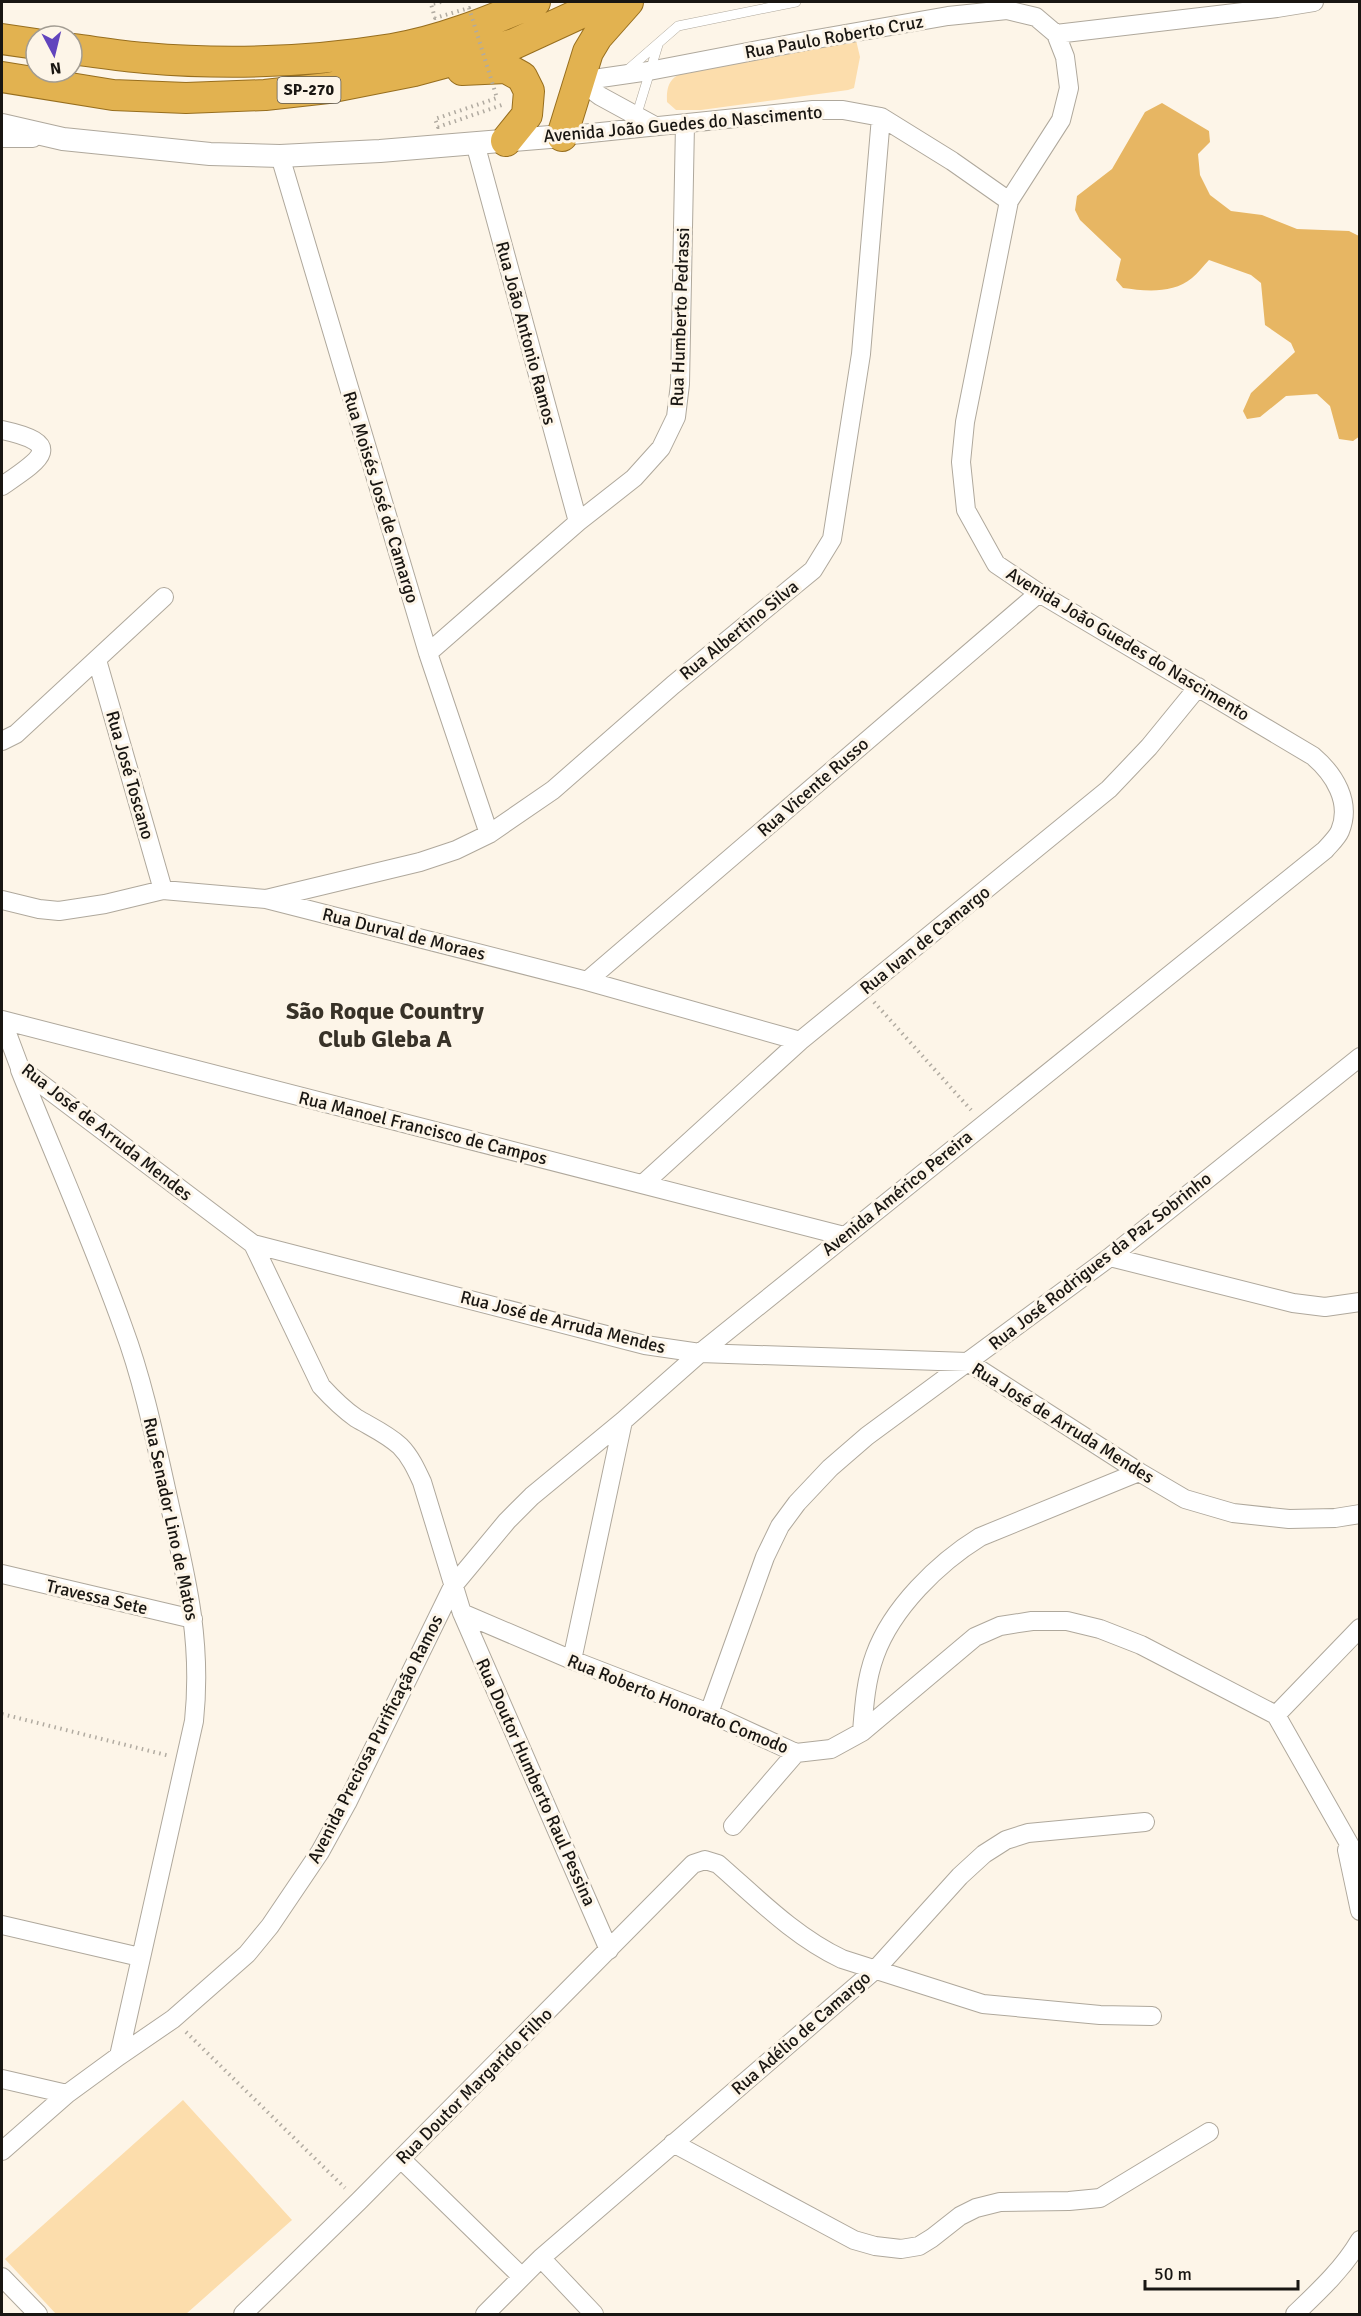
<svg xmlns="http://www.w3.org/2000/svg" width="1361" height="2316" font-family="Signika,sans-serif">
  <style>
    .green { fill: #fcddac }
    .forest { fill: #e7b663 }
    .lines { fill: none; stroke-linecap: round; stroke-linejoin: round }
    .service-casing { stroke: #afa89c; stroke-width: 10 }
    .minor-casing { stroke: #afa89c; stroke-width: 20 }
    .tertiary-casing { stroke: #afa89c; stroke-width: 24 }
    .trunk-casing { stroke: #976e1e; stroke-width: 32 }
    .path { stroke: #b1aba1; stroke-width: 4; stroke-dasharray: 1.5 4.5; stroke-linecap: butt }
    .service { stroke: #fff; stroke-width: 9 }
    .minor { stroke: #fff; stroke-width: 18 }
    .tertiary { stroke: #fff; stroke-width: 22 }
    .trunk { stroke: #e2b250; stroke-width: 30 }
    .path-bridge { stroke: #b1aba1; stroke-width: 4; stroke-dasharray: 1.5 4.5; stroke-linecap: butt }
    .labels { text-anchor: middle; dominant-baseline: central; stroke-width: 6; stroke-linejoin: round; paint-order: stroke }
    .shield { fill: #fdf5e8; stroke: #5d5952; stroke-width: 1.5 }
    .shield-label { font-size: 16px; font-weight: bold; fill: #191612 }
    .street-label { font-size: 18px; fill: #191612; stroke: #fdf5e8 }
    .district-label { font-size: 24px; font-weight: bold; fill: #383228; stroke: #fdf5e8 }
  </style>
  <rect width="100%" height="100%" fill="#fdf5e8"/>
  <path class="green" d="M 856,40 L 860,57 L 854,88 L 848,90 L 701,110 L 676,110 L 667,102 C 666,79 674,77 692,67 Z
    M 183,2100 L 292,2220 L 186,2314 L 56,2314 L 5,2259 Z"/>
  <path class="forest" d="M 1162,103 L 1209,131 L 1210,142 L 1198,154 L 1200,175 L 1210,195 L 1231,211 L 1262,215 L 1297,229 L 1349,231 L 1359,236 L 1360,436 L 1353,441 L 1339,439 L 1330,406 L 1317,394 L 1286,396 L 1260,417 L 1247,419 L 1243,411 L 1251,393 L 1295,352 L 1291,343 L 1265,325 L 1261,283 L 1251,275 L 1209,260 C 1203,266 1198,273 1192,278 C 1173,294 1145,291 1123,288 L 1116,280 L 1121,259 L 1080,220 L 1075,210 L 1077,196 L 1112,169 L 1145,112 Z"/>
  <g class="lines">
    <g class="service-casing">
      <path id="service" d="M 624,73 L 678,26 L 796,2
        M 636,117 L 658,45"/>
    </g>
    <g class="minor-casing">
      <path id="minor" d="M 1056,34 L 1277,8 L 1314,2
        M 580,81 L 649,71 L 811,40 L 948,16 L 1007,10 L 1036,17 L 1056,34 L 1065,57 L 1069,88 L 1061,120 L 1009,201
        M 580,81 L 600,96 L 655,126
        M 2,138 L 33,138
        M 475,143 L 578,522
        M 280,156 L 428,653 L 489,834
        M 2,430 C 67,444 40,460 2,486
        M 428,653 L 578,522 L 634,478 L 661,448 L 676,417 L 680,384 L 685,124
        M 97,660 L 163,890
        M 2,741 L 16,734 L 164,597
        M 266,899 L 420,862 L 456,850 L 489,834 L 553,790 L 673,685 L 813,570 L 832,539 L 861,354 L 881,117
        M 2,900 L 39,909 L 59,911 L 105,904 L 163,890 L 266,899 L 587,981 L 800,1041
        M 587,981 L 1039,593
        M 2,1020 L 20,1068 L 253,1244 L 645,1345 L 700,1353 L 968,1362 L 1139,1472 L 1185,1499 L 1233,1513 L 1289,1519 L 1335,1518 L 1360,1514
        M 2,1020 L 844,1236
        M 20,1070 C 54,1155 92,1240 123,1327 C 145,1386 157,1449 171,1511 C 188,1584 202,1645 194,1721 L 119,2056
        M 643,1184 L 800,1041 L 1109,789 L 1149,747 L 1198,687
        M 253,1244 L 321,1386 C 332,1398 343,1409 356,1418 C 371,1427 387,1434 400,1446 C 410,1456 416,1469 422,1482 L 462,1613 L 572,1660 L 709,1713 L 796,1753 L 831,1749 L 862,1732 L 975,1637 L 1000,1626 L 1032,1621 L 1067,1621 L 1100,1629 L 1141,1645 L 1276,1715
        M 1110,1257 L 1293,1303 L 1325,1307 L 1360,1302
        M 2,1574 L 193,1619
        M 462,1613 L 609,1950
        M 572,1660 L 623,1421
        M 709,1713 L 765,1557 L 780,1526 L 797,1503 L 830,1468 L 867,1436 L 1110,1257 L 1360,1057
        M 1276,1715 L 1360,1863
        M 1276,1715 L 1360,1628
        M 862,1732 C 864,1706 866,1679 875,1655 C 892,1608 938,1563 980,1537 L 1139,1472
        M 733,1826 L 796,1753
        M 1347,1850 L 1360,1911
        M 2,1925 L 140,1957
        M 2,2079 L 67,2094
        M 673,2143 L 854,2240 L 875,2246 L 901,2249 L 919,2246 L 932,2238 L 960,2216 L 976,2208 L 1000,2202 L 1069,2201 L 1100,2198 L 1209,2132
        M 2,2151 L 67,2094 L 119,2056 L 173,2019 L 247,1954 L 270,1926 L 320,1852 L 347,1803 L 453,1586 L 507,1521 L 532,1496 L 623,1421 L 700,1353 L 1325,850 C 1330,844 1337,838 1340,831 C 1352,802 1334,774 1313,756 L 1039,593 L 996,564 L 966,510 L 961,462 L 965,422 L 1009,201 L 952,161 L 881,117 L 843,110 L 813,110 L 562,136
        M 401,2159 L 522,2277
        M 541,2258 L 594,2314
        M 2,2277 L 38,2314
        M 243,2314 L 359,2201 L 693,1864 L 705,1860 L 718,1864 C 757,1898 795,1937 842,1959 L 983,2004 L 1100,2015 L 1152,2016
        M 485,2314 L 541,2258 L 876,1969 L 960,1876 L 984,1854 L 1006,1840 L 1028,1833 L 1145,1822
        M 1295,2314 C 1318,2292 1343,2269 1360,2240"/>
    </g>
    <g class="tertiary-casing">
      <path id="tertiary" d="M 2,125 L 63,139 L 210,154 L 280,156 L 380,151 L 562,136"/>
    </g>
    <g class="trunk-casing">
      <path id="trunk" d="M 2,39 L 36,44
        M 72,49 C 96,52 120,56 145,58 C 226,65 311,62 392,49 C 441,41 489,21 535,2
        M 462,70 L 506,68 L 522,77 L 529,91 L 527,115 L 506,141
        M 2,77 L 113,95 L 186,98 L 265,95 L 328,88 L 414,71 L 514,44 L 605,2
        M 562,136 L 588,52 L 597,37 L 628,2"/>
    </g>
    <path class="path" d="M 874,1002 L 971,1110
      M 2,1714 L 170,1756
      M 186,2032 L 345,2188"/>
    <use href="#service" class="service"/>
    <use href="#minor" class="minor"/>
    <use href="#tertiary" class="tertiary"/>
    <use href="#trunk" class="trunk"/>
    <path class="path-bridge" d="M 441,2 L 431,4 L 435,18 L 469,8 L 497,98 L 435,119 L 438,127 L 502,105"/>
  </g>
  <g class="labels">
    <rect class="shield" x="277.5" y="77" width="63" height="26" rx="4.5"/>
    <g class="shield-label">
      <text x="309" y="90">SP-270</text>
    </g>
    <g class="street-label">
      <text transform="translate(834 37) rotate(-10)">Rua Paulo Roberto Cruz</text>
      <text transform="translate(683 124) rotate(-5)">Avenida João Guedes do Nascimento</text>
      <text transform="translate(680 317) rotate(-88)">Rua Humberto Pedrassi</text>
      <text transform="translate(526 333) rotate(75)">Rua João Antonio Ramos</text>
      <text transform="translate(381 497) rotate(73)">Rua Moisés José de Camargo</text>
      <text transform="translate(739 630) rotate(-39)">Rua Albertino Silva</text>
      <text transform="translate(1128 644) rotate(31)">Avenida João Guedes do Nascimento</text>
      <text transform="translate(130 775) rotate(74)">Rua José Toscano</text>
      <text transform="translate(813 787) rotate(-41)">Rua Vicente Russo</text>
      <text transform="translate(404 934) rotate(14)">Rua Durval de Moraes</text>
      <text transform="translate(925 940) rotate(-39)">Rua Ivan de Camargo</text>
      <text transform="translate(423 1128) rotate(14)">Rua Manoel Francisco de Campos</text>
      <text transform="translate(107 1132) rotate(38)">Rua José de Arruda Mendes</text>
      <text transform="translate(897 1193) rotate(-39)">Avenida Américo Pereira</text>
      <text transform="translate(1100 1261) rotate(-38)">Rua José Rodrigues da Paz Sobrinho</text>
      <text transform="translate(563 1322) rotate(14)">Rua José de Arruda Mendes</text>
      <text transform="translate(1063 1423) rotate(32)">Rua José de Arruda Mendes</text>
      <text transform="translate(171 1519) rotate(78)">Rua Senador Lino de Matos</text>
      <text transform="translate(97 1597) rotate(13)">Travessa Sete</text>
      <text transform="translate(678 1704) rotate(22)">Rua Roberto Honorato Comodo</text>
      <text transform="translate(375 1739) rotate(-63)">Avenida Preciosa Purificação Ramos</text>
      <text transform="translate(536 1782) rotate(66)">Rua Doutor Humberto Raul Pessina</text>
      <text transform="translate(801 2033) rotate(-41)">Rua Adélio de Camargo</text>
      <text transform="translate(474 2086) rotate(-45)">Rua Doutor Margarido Filho</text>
    </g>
    <g class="district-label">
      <text x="385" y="1011">São Roque Country<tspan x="385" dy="28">Club Gleba A</tspan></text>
    </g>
  </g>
  <rect width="1361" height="2316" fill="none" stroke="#191612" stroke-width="6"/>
  <g transform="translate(54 54) rotate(173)"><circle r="28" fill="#fdf5e8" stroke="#a29c92" stroke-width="1.5"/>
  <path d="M0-4.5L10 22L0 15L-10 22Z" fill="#6144bd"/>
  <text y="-9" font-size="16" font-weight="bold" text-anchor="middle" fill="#191612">N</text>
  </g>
  <path d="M1145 2280v9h153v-9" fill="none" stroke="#191612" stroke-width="3"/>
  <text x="1154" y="2280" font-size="18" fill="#191612" stroke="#fdf5e8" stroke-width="4.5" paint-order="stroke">50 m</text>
</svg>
